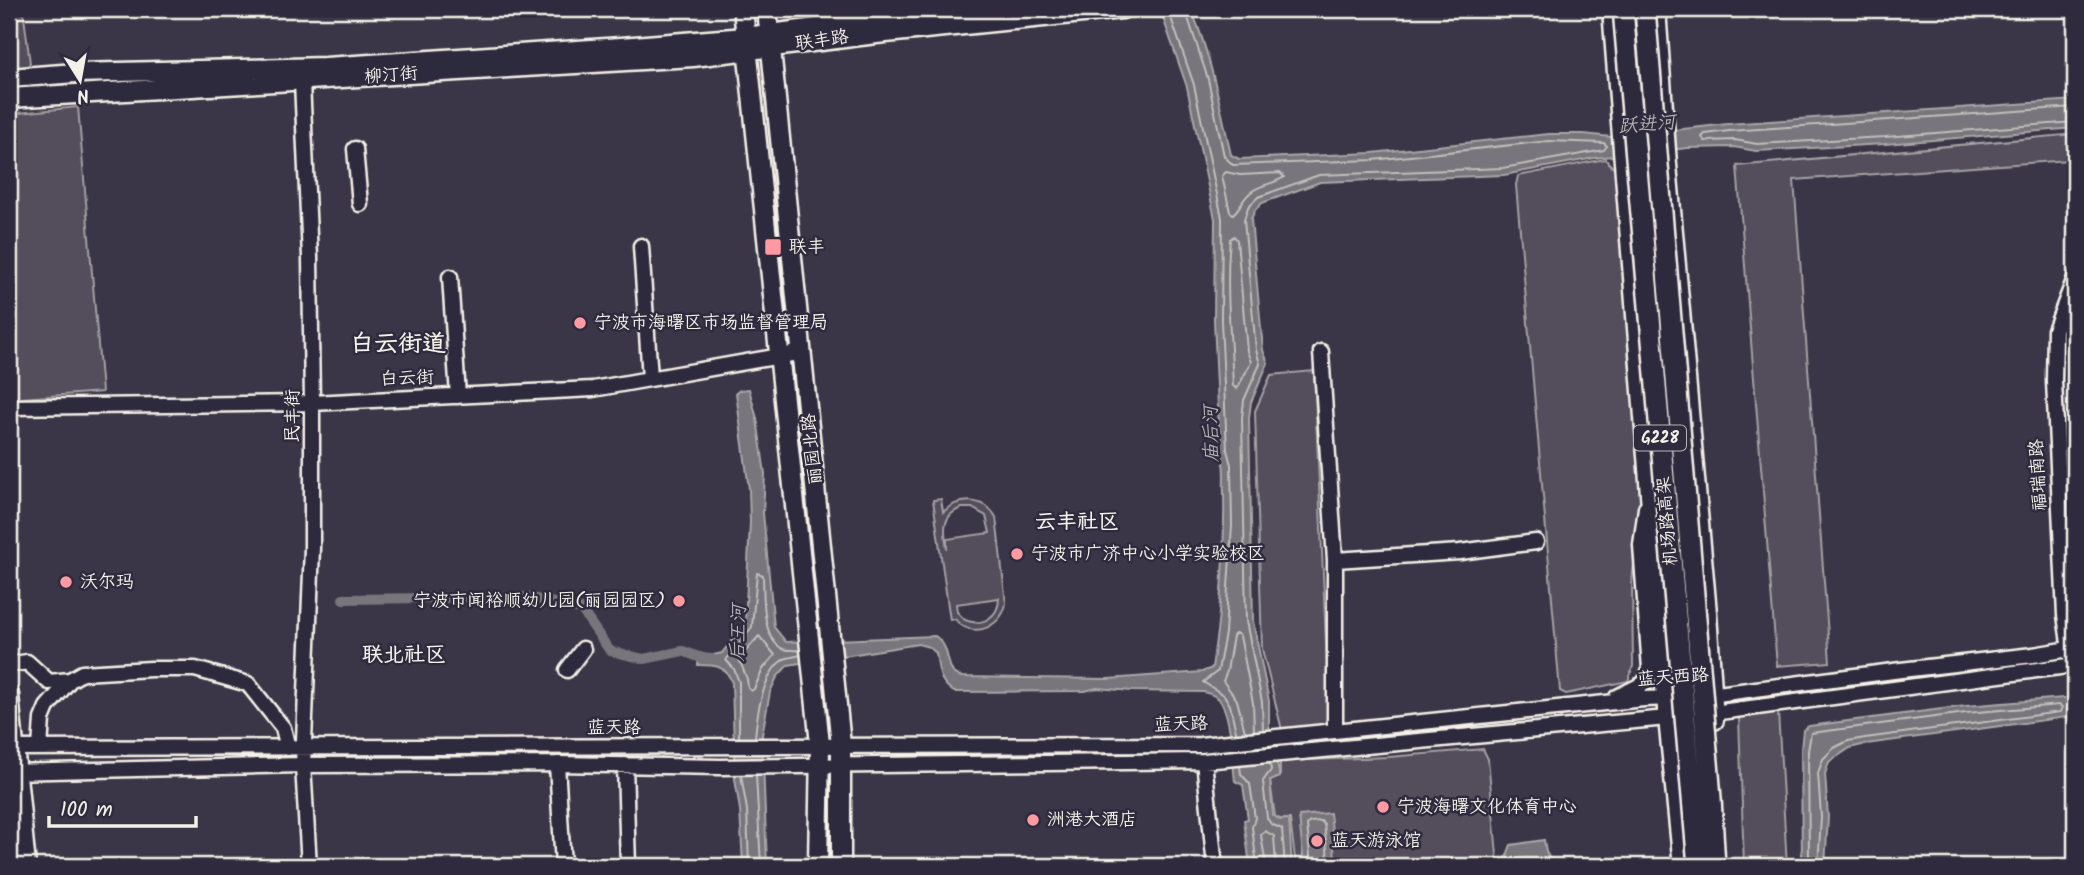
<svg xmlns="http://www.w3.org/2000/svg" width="2084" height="875" font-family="Kalam,'LXGW WenKai TC',sans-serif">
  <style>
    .green { fill: #534e5c; stroke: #a4a0a2; stroke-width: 2; fill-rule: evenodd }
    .water { fill: #78747b; stroke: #aaa6a7; stroke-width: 2 }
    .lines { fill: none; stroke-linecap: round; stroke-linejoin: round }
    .shore { stroke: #c2bfbc; stroke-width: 2 }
    .canal { stroke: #78747b; stroke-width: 10 }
    .minor-casing { stroke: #f4f1e8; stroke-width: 19 }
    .major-casing { stroke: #f4f1e8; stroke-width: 23 }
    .minor { stroke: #2f2a3d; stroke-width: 14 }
    .major { stroke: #2f2a3d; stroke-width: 18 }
    .highway-bridge-casing { stroke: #f4f1e8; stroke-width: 24; stroke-linecap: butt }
    .highway-bridge { stroke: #2f2a3d; stroke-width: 19 }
    .poi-dot { fill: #ff9aa2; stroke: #2f2a3d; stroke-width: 2.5 }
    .labels { text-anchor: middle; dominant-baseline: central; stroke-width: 5; stroke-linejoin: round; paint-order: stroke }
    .shield { fill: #2f2a3d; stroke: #b9b5b5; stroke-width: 2 }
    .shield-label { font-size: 16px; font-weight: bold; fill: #f4f1e8 }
    .street-label { font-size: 18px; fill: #f4f1e8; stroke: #2f2a3d }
    .poi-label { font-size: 18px; fill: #f4f1e8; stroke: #2f2a3d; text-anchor: start }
    .water-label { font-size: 19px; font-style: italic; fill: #b6b2b2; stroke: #2f2a3d }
    .quarter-label { font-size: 21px; font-weight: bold; fill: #f4f1e8; stroke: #2f2a3d }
    .district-label { font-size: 24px; font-weight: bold; fill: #f4f1e8; stroke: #2f2a3d }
  </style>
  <rect width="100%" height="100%" fill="#3b3647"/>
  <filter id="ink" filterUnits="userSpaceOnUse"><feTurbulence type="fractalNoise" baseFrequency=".0143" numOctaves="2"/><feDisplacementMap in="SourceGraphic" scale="14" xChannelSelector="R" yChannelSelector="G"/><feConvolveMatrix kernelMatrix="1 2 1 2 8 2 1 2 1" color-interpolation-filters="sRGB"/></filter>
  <g filter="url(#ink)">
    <path class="green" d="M 9,9 L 23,9 L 30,63 L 26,68 L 9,69 Z
      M 78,107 L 102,392 L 9,399 L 9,114 Z
      M 2075,134 L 2075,166 L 2071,167 L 2069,160 L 1794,180 L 1830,662 L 1777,666 L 1737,166 Z
      M 1605,159 L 1618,173 L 1643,472 L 1632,583 L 1633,666 L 1628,681 L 1566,694 L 1560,691 L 1516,185 L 1518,176 Z
      M 1314,371 L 1330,732 L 1282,730 L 1262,649 L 1255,411 L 1271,375 Z
      M 941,499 L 943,512 C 959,497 984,497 996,517 L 1006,604 C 1001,628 971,640 955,619 L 950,620 L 933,500 ZM 962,508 L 972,508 L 986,516 L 990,533 L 947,539 L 947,549 C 944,531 941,515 962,508 ZM 999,598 C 999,617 982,627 965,620 L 957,612 L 956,604 Z
      M 1778,712 L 1787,866 L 1744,866 L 1739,717 Z
      M 1483,749 L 1488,759 L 1498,866 L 1296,866 L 1290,819 L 1280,819 L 1275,816 L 1270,781 L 1280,777 L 1280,761 L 1389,757 Z"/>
    <path class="water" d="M 1160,9 L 1191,9 C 1211,56 1220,105 1231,155 L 1239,159 L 1372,153 L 1549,134 L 1584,134 L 1611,137 L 1728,124 L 2075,100 L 2075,128 L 1885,144 L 1756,151 L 1734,147 L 1688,148 L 1594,158 L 1504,175 L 1320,182 L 1262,203 L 1255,210 L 1251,219 L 1263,350 L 1268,363 L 1251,402 L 1249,418 L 1253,621 L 1269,701 L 1269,725 L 1279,773 L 1279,777 L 1270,781 L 1273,815 L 1280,820 L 1289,819 L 1292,866 L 1250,866 L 1244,820 L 1248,819 L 1243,785 L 1235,781 C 1232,759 1232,716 1219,699 C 1215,695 1210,694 1204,692 L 1132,691 L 1097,688 L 1085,691 L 954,692 C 938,681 939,671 936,653 L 929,647 L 918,644 L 788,665 L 777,677 L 770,692 L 762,735 L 767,866 L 743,866 L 740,810 L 735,779 L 732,683 C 726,665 715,665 698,665 L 700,653 L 709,656 L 722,653 L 745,625 L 750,522 L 749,489 L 736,393 L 740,390 L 749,389 L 757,419 L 765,474 L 763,513 L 774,627 L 786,642 L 935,636 C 950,646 945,661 954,674 L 962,677 L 1108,679 L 1202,672 L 1212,668 C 1221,611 1225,553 1224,495 C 1223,480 1226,466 1220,452 L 1214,320 L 1215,219 L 1187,87 Z
      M 2075,697 L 2075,716 L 1866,744 L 1850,748 L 1829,762 L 1825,774 L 1828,817 L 1825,866 L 1784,866 L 1802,861 L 1801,750 L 1803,730 L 1809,726 L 1966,706 Z
      M 1330,813 L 1336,866 L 1304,866 L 1299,816 Z
      M 1544,840 L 1546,852 L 1554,866 L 1503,866 L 1511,845 Z"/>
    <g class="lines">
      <path class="shore" d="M 1168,9 L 1194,85 L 1222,218 L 1221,320 L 1227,450 L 1231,465 L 1232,526 L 1225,633 L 1218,671 L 1203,682 L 1224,695 L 1230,705 L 1236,732
        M 1185,9 L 1208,79 L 1224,156 L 1233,165 L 1373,160 L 1549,141 L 1604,143 L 1607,146 L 1604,150 L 1503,168 L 1319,175 L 1258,197 L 1248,207 L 1244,220 L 1256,350 L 1260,364 L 1244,400 L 1242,418 L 1246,621 L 1262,702 L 1263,730
        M 2075,107 L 1729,131 L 1705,134 L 1702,137 L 1705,141 L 1735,140 L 1757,144 L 1885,137 L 2075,122
        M 1226,172 L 1240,175 L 1280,173 L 1284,177 C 1275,184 1261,184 1251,192 C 1243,198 1240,208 1233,214 L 1230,212 L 1222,176 Z
        M 1234,236 L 1237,240 L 1247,351 L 1251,362 L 1237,389 L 1233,386 C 1231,338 1225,287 1230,239 Z
        M 759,636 L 775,655 L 763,669 L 754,689 L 751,691 L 748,688 L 747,679 L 739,659 Z
        M 1245,732 L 1237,700 L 1223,681 L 1227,671 L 1233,636 L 1236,633 L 1240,636 L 1253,703 L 1254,731
        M 739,737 L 739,682 L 734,669 L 726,660 L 752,627 L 757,573 L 763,575 C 764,595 761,639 783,649 C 788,651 795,649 800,651
        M 755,737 C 757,715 763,672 784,659 C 789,657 795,657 800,655
        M 1270,764 L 1271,770 L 1263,781 L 1267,818 L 1271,824 L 1282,829 L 1285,866
        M 1240,766 L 1241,774 L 1250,784 L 1255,818 L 1252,827 L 1257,866
        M 741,775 L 747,810 L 749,866
        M 756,775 L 761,866
        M 1266,866 L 1261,835 L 1265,831 L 1274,836 L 1276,866
        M 1311,866 L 1307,825 L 1310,822 L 1321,821 L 1324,824 L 1329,866
        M 1807,866 L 1809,860 L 1808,751 L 1811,733 L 1966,713 L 2059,705 L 2062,707 L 2060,712 L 1865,738 L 1848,741 L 1834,748 L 1823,759 L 1818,773 L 1821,817 L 1818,866"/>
      <path class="canal" d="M 343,599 L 527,597 L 581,609 L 610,651 L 644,659 L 683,651 L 701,658 L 712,659"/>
      <g class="minor-casing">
        <path id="minor" d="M 304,72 L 302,82 L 310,257 L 312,403 L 312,548 L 303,765 L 309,866
          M 355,149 L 360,204
          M 641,246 L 650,378
          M 450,277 L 458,396
          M 1321,352 L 1335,560 L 1335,731
          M 9,407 L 312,403 L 593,389 L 803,352
          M 1335,560 L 1460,552 L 1536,542
          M 2071,657 L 2065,615 L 2054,381 L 2055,330 L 2075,278
          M 9,665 L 27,662 L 49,682 L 70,680
          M 567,670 L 583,649
          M 1702,696 L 1901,670 L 2033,655 L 2075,648
          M 1617,697 L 1645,683 L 1650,669 L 1641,545 L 1646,508
          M 1705,714 L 2075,665
          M 9,748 L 1200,745 L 1644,699 L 1675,698
          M 40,748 L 42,719 L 47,707 L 70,680 L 82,673 L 151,669 L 195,669 L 248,684 L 283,728 L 288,748
          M 1204,761 L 1215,866
          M 557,764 L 563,866
          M 625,765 L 628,866
          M 9,772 L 303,765 L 557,764 L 720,767 L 1204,761 L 1678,717"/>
      </g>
      <g class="major-casing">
        <path id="major" d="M 743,9 L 820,744 L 818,866
          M 767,9 L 841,745 L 841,866
          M 1612,9 L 1666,698 L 1683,866
          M 1656,9 L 1667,165 L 1707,613 L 1714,720
          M 9,78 L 76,73 L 326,67 L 621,47 L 746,37 L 963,9
          M 9,98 L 693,57 L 876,34 L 1122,9
          M 9,695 L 26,866"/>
      </g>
      <use href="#minor" class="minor"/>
      <use href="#major" class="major"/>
      <g class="highway-bridge-casing">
        <path id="highway-bridge" d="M 1623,9 L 1698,866
          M 1645,9 L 1711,798 L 1715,866"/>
      </g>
      <use href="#highway-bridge" class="highway-bridge"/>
    </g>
  </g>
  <g class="poi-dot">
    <rect x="764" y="238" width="18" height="18" rx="3.5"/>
    <circle cx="580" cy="323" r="7"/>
    <circle cx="1017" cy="554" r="7"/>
    <circle cx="66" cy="582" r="7"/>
    <circle cx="679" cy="601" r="7"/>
    <circle cx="1383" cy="807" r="7"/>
    <circle cx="1033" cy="820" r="7"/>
    <circle cx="1317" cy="841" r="7"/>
  </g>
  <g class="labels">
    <rect class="shield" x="1634" y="425.5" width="52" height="25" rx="5"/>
    <g class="shield-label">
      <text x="1660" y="438">G228</text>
    </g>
    <g class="street-label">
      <text transform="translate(822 41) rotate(-8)">联丰路</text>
      <text transform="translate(391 76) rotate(-4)">柳汀街</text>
      <text transform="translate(407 379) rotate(-2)">白云街</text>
      <text transform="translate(293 416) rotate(-90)">民丰街</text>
      <text transform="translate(813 449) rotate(-96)">丽园北路</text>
      <text transform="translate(2039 475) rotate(-93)">福瑞南路</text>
      <text transform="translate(1668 521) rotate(-95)">机场路高架</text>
      <text transform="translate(1673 678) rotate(-4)">蓝天西路</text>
      <text transform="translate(1181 725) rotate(-2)">蓝天路</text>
      <text x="614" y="728">蓝天路</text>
    </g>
    <g class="poi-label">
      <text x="789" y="247">联丰</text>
      <text x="594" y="323">宁波市海曙区市场监督管理局</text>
      <text x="1031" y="554">宁波市广济中心小学实验校区</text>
      <text x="80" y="582">沃尔玛</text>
      <text x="665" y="601" text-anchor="end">宁波市闻裕顺幼儿园(丽园园区)</text>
      <text x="1397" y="807">宁波海曙文化体育中心</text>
      <text x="1047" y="820">洲港大酒店</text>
      <text x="1331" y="841">蓝天游泳馆</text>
    </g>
    <g class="water-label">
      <text transform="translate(1647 125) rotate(-5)">跃进河</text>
      <text transform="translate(1212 434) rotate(-91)">庙后河</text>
      <text transform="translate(739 633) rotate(-88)">后王河</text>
    </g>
    <g class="quarter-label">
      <text x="1077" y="522">云丰社区</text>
      <text x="404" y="655">联北社区</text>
    </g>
    <g class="district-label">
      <text x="398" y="344">白云街道</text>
    </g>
  </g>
  <rect width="2084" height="875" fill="none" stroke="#2f2a3d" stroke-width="35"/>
  <rect x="18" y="18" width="2049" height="840" fill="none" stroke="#f4f1e8" stroke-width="2.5" filter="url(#ink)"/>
  <g transform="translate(80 80) rotate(169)" stroke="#2f2a3d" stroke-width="5" paint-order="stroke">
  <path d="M0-5L12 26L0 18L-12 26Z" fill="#f4f1e8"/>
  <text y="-10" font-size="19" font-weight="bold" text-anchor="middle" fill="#f4f1e8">N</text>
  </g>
  <path d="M49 816v10h147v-10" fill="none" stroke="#f4f1e8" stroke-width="3.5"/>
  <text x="60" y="816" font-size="21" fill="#f4f1e8" stroke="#2f2a3d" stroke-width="5" paint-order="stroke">100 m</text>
</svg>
